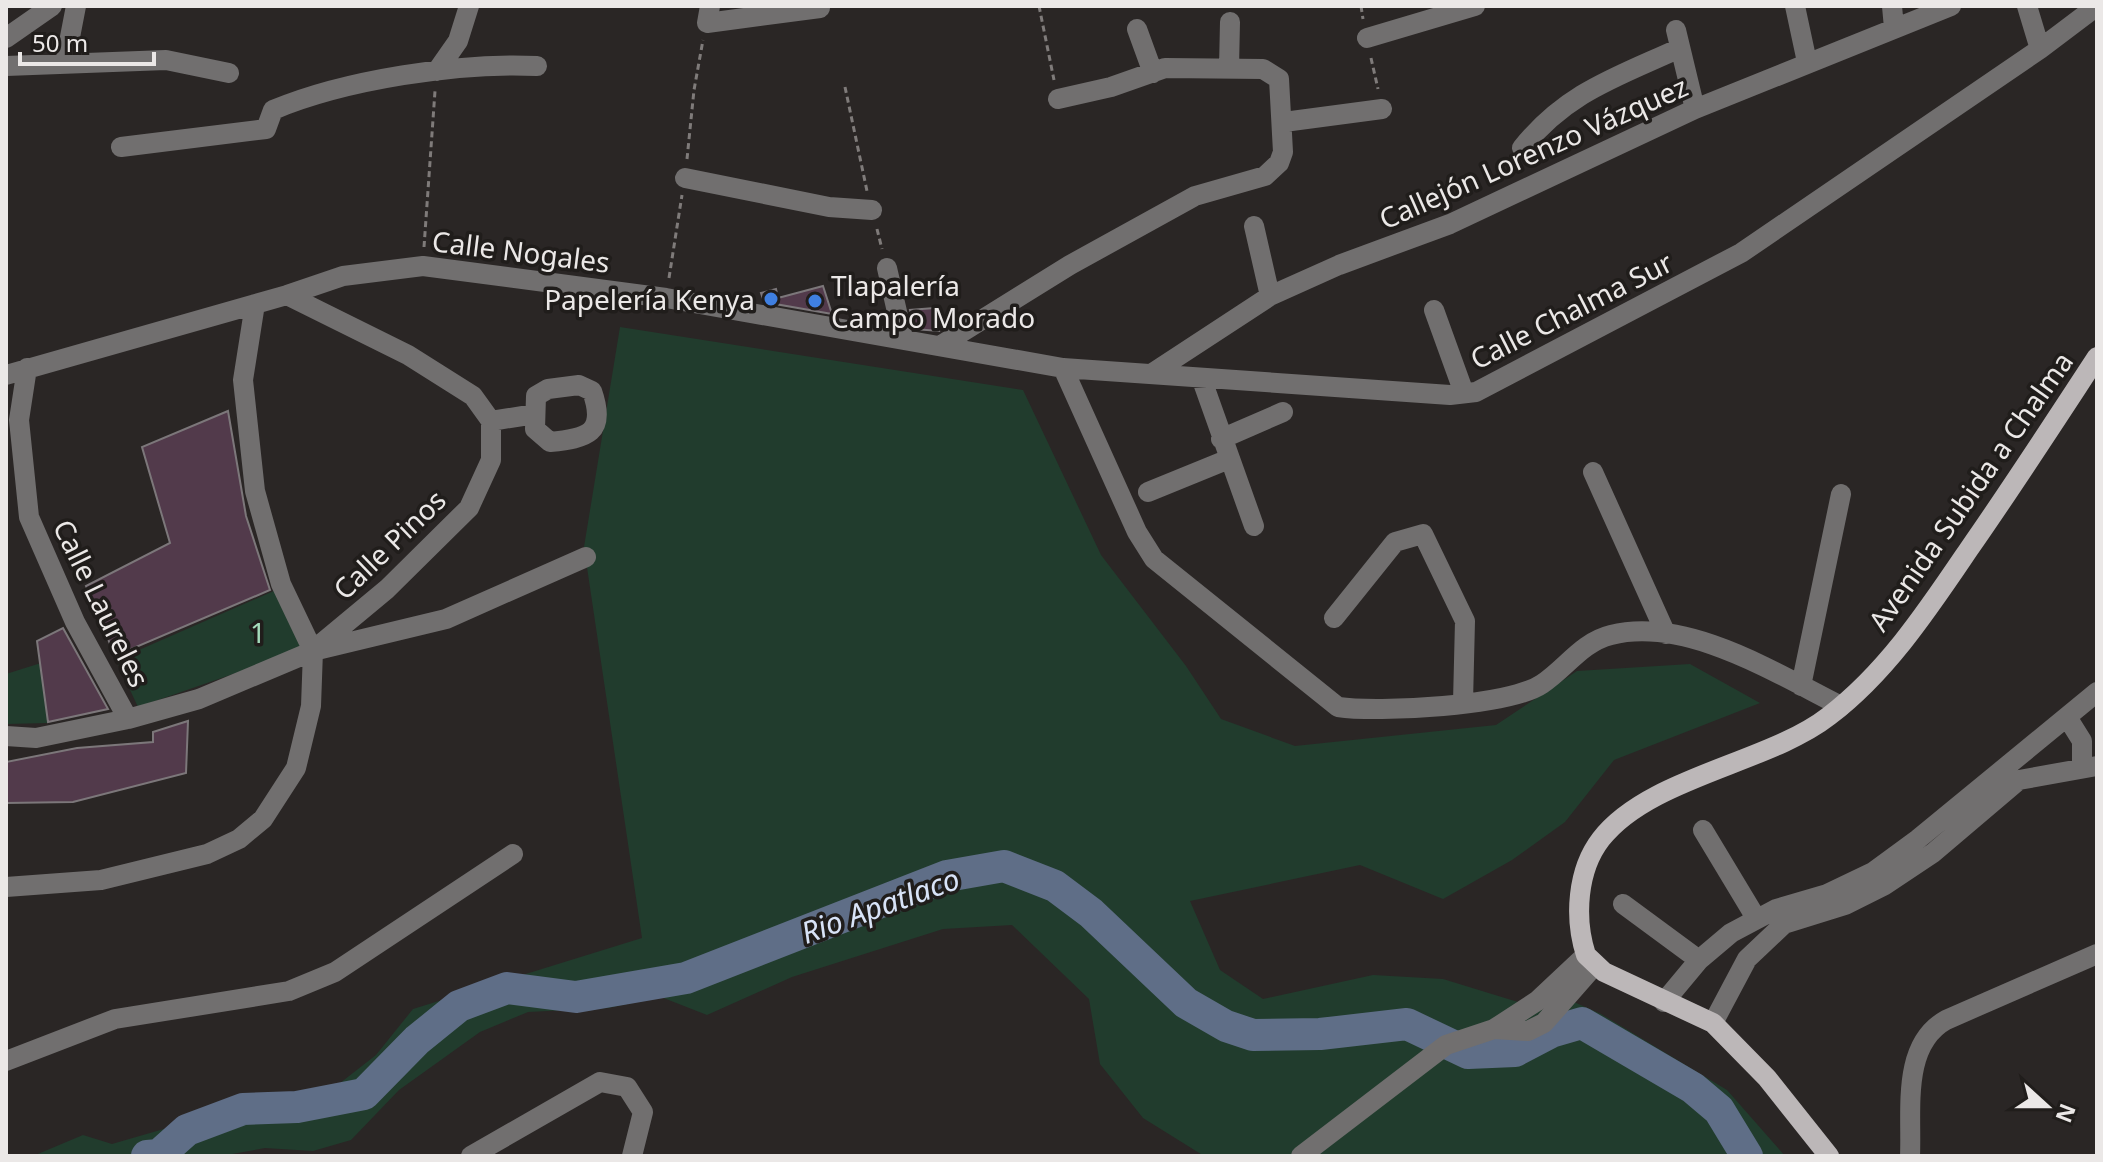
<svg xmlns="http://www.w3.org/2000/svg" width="2103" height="1162" font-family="'Noto Sans',sans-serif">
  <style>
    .green { fill: #213c2d }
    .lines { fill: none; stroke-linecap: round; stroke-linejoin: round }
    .river { stroke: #5f6e87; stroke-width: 32 }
    .building { fill: #523a4b; stroke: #7c777a; stroke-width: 2 }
    .path { stroke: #7f7b7a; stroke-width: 3; stroke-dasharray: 6 4; stroke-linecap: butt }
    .minor { stroke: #716f6f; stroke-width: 20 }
    .major { stroke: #bcb7b8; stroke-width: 20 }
    .shop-dot { fill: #3f7fe0; stroke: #201d1b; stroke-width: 3 }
    .labels { text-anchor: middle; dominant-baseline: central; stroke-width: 7; stroke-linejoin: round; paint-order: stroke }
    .street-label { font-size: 28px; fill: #ebe8e7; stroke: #201d1b }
    .poi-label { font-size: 28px; fill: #ebe8e7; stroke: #201d1b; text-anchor: start }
    .park-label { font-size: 28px; fill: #a4dcbb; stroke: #201d1b }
    .water-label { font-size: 30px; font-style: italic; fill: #d8e3f7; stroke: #201d1b }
  </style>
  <rect width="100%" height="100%" fill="#2a2625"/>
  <path class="green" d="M 620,327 L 1023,390 L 1101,555 L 1186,666 L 1221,719 L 1295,746 L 1496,725 L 1577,671 L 1690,664 L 1760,703 L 1614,760 L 1565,822 L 1512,860 L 1443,899 L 1360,865 L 1190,901 L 1220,970 L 1263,999 L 1373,975 L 1443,979 L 1547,1011 L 1565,998 L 1601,1014 L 1727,1090 L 1785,1156 L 1204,1156 L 1143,1118 L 1100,1064 L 1089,999 L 1012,925 L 943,929 L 792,977 L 707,1015 L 661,997 L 608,1008 L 528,1012 L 480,1032 L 399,1090 L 351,1140 L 313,1151 L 265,1148 L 221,1156 L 33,1156 L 83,1135 L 112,1144 L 267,1099 L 335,1087 L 376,1055 L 413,1009 L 642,938 L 584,547 Z
    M 276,590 L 302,650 L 138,707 L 116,660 Z
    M 41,663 L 48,723 L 6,724 L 6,674 Z"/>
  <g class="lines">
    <path class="river" d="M 147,1156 L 159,1155 L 187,1130 L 243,1109 L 297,1107 L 364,1094 L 417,1040 L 459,1006 L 507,988 L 576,997 L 686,978 L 947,876 L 1004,866 L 1055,886 L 1091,913 L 1186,1003 L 1226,1026 L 1253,1035 L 1320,1034 L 1407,1024 L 1468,1053 L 1515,1051 L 1551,1032 L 1582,1023 L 1693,1088 L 1719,1110 L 1747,1156"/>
  </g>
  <path class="building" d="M 823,286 L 832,314 L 764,302 L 761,293 L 776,289 L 778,298 Z
    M 934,308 L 939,331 L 914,329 L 910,310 Z
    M 228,411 L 246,516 L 270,590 L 115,656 L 86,586 L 170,543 L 142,447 Z
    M 63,628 L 108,709 L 48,722 L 37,641 Z
    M 188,721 L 186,773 L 73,802 L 6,803 L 6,762 L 77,748 L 153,742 L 153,732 Z"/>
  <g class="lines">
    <path class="path" d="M 1039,6 L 1054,80
      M 1361,6 L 1363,19
      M 1371,58 L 1378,89
      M 845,87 L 867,191
      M 687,159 L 694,90 L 703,40
      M 877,229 L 882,249
      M 424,247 L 435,91
      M 669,278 L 682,195"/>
    <path class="minor" d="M 710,6 L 707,23 L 820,8
      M 1795,6 L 1807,62
      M 1892,6 L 1894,28
      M 2027,6 L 2040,49
      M 1137,29 L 1153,73
      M 1676,30 L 1695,109
      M 6,38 L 52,6
      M 1367,38 L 1475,6
      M 65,63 L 76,6
      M 6,66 L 166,60 L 229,73
      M 1229,68 L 1230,22
      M 437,71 L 458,41 L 469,6
      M 1284,122 L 1382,109
      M 121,147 L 266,129 L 273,110 C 344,80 460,62 537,66
      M 1522,148 C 1567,92 1617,77 1680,48
      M 685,178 L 829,207 L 872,210
      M 1254,226 L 1270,296
      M 887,268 L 903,338
      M 287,295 L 408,355 L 473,396 L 491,421 L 491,460 L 469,508 L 387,589 L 316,648
      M 1434,310 L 1464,393
      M 943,344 L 1070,265 L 1195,196 L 1265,176 L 1279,163 L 1283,152 L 1279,79 L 1263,69 L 1165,68 L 1111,87 L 1058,99
      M 27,368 L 19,420 L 29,517 L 75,622 L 128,719
      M 1063,368 L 1137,532 L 1154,559 L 1338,707 C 1378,713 1510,706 1542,684 C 1566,668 1582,642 1611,635 C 1686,616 1777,674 1841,706
      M 1151,374 L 1270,296 L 1339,265 L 1450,224 L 1695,109 L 1951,6
      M 6,375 L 287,295 L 343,276 L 423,266 L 666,298 L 1063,368 L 1450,395 L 1476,392 L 1741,253 L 2040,49 L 2097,6
      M 1202,380 L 1254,526
      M 579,385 L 592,391 C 607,434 587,438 550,442 L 535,429 L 536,396 L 548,389 Z
      M 491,421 L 535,414
      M 1221,439 L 1283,412
      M 1593,472 L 1666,634
      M 1148,492 L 1229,459
      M 1334,618 L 1395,542 L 1423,534 L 1465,621 L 1463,702
      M 1801,686 L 1841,494
      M 2067,717 L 2082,741 L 2082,769
      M 6,736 L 36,738 L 128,719 L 199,699 L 313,651 L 446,619 L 586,557
      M 1703,830 L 1756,918
      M 6,887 L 101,880 L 207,854 L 239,839 L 263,819 L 296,768 L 311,706 L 313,651 L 281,584 L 255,491 L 243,380 L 255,304
      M 1623,904 L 1699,960
      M 1664,1002 L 1699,960 L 1731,933 L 1776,909 L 1827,894 L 1873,872 L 1918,839 L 2097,692
      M 1713,1023 L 1747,959 L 1784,924 L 1845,905 L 1885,885 L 1933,853 L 2019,780 L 2097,766
      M 1494,1029 L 1528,1031 L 1544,1023 L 1595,965
      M 6,1061 L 115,1019 L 289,991 L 335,972 L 513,854
      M 471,1156 L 600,1082 L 627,1087 L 643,1112 L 632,1156
      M 1301,1156 L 1446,1045 L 1494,1029 L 1537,1001 L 1586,955
      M 1910,1156 C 1912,1111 1901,1045 1946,1020 L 2097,954"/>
    <path class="major" d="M 1829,1156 L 1767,1078 L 1713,1023 L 1604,972 L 1586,955 C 1574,918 1577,870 1601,839 C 1649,777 1769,763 1829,716 C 1887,672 1929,608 1969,549 C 2013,486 2055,421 2097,357"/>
  </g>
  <g class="shop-dot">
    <circle cx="771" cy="299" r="8"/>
    <circle cx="815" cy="301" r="8"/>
  </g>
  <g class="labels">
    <g class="street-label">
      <text transform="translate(1533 152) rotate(-24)">Callejón Lorenzo Vázquez</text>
      <text transform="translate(521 251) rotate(7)">Calle Nogales</text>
      <text transform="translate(1571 310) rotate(-27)">Calle Chalma Sur</text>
      <text transform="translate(1970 491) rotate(-55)">Avenida Subida a Chalma</text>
      <text transform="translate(389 544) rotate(-44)">Calle Pinos</text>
      <text transform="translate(102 603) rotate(64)">Calle Laureles</text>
    </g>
    <g class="poi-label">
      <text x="831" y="285">Tlapalería<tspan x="831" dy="32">Campo Morado</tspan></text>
      <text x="755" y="299" text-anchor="end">Papelería Kenya</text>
    </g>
    <g class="park-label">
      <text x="258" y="632">1</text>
    </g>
    <g class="water-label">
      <text transform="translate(880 905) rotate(-20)">Rio Apatlaco</text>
    </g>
  </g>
  <rect width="2103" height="1162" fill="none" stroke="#ebe8e7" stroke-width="16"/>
  <g transform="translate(2047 1106) rotate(111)" stroke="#201d1b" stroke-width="6" paint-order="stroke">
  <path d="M0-6L14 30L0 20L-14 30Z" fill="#ebe8e7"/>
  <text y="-12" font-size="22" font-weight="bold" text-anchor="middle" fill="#ebe8e7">N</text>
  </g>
  <path d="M20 52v12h134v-12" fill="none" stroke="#ebe8e7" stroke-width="4"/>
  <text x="32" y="52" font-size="24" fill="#ebe8e7" stroke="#201d1b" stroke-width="6" paint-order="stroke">50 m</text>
</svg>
